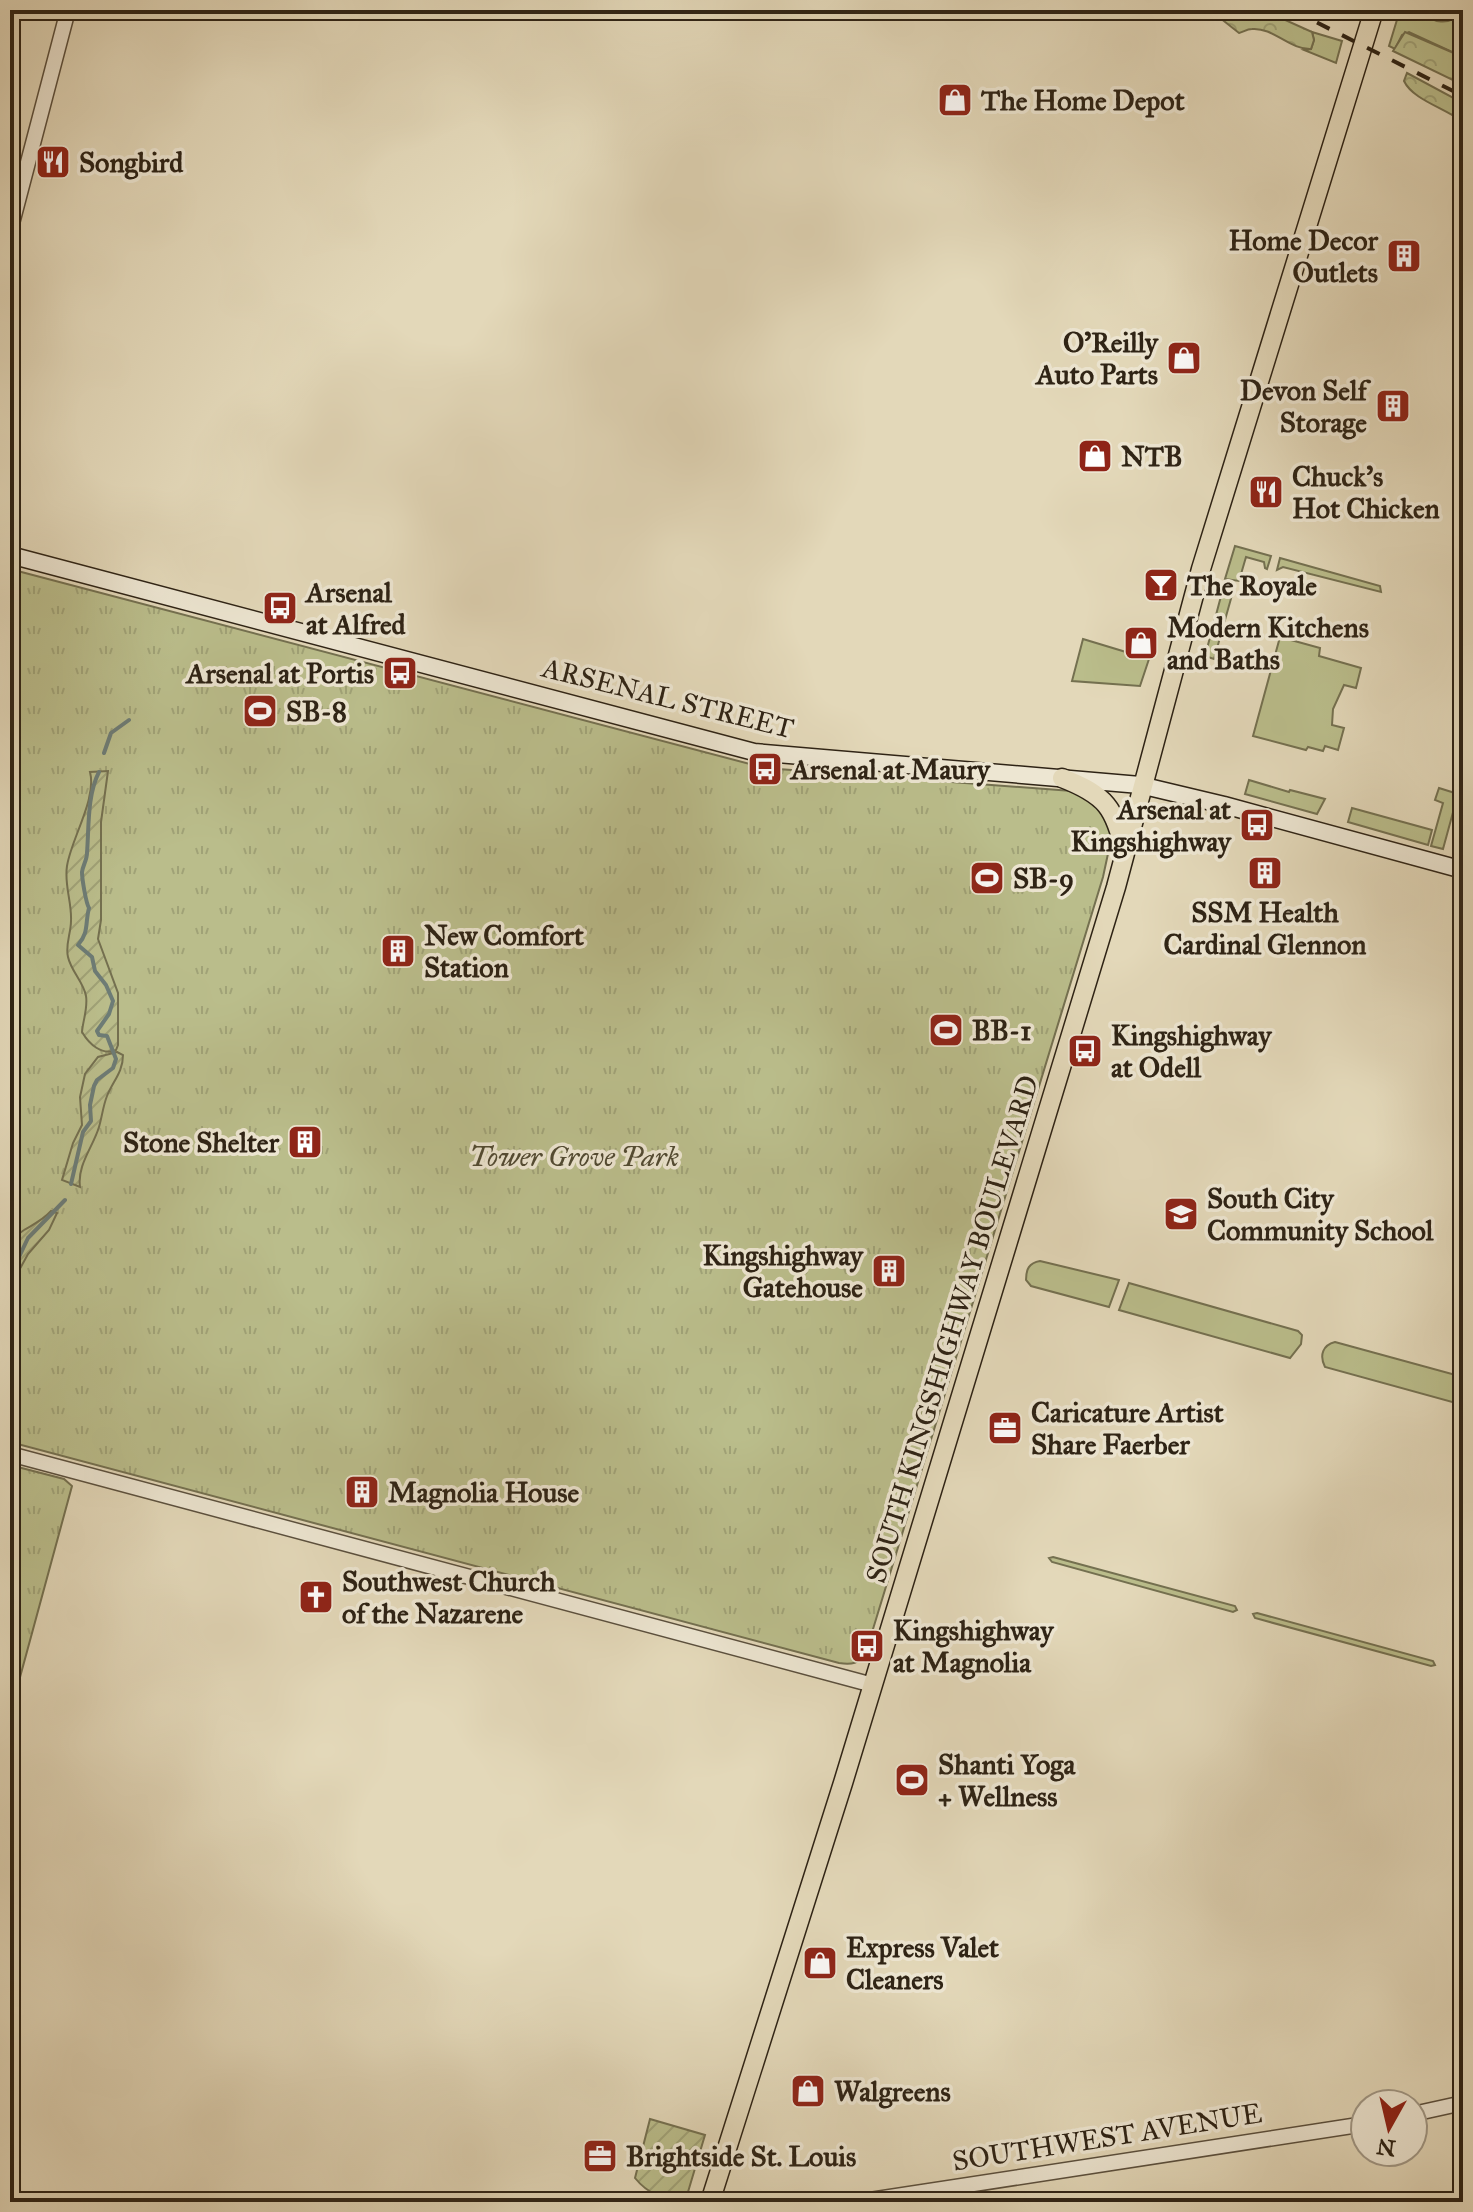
<svg xmlns="http://www.w3.org/2000/svg" width="1473" height="2212" font-family="'IM FELL Great Primer',serif">
  <style>
    .grass { fill: #babd8b; stroke: #747050; stroke-width: 2 }
    .forest { fill: url(#forest-crowns); stroke: #747050; stroke-width: 2 }
    .park { fill: url(#park-tufts); stroke: #747050; stroke-width: 2 }
    .garden { fill: url(#garden-furrows); stroke: #747050; stroke-width: 2 }
    .lines { fill: none; stroke-linecap: round; stroke-linejoin: round }
    .stream { stroke: #6d7c76; stroke-width: 4 }
    .tertiary-casing { stroke: #5b503e; stroke-width: 17 }
    .secondary-casing { stroke: #2e2315; stroke-width: 19 }
    .primary-casing { stroke: #2e2315; stroke-width: 21 }
    .tertiary { stroke: #ede6d2; stroke-width: 14 }
    .secondary { stroke: #ede6d2; stroke-width: 16 }
    .primary { stroke: #e3d8b9; stroke-width: 18 }
    .rail { stroke: #2e2315; stroke-width: 4; stroke-dasharray: 14 14; stroke-linecap: butt }
    .labels { text-anchor: middle; dominant-baseline: central; stroke-width: 7; stroke-linejoin: round; paint-order: stroke }
    .poi-label { font-size: 28px; font-weight: bold; fill: #2e2315; stroke: #ede6d2; text-anchor: start }
    .street-label { font-size: 28px; fill: #2e2315; stroke: #ede6d2 }
    .park-label { font-size: 28px; font-style: italic; fill: #514a32; stroke: #ede6d2 }
  </style>
  <defs>
    <pattern id="forest-crowns" width="20" height="18" patternUnits="userSpaceOnUse" patternTransform="scale(2)"><rect width="20" height="18" fill="#babd8b"/><path d="M2 6a3 3 0 1 1 6 0M12 15a3 3 0 1 1 6 0" fill="none" stroke="#a0a277"/></pattern>
    <pattern id="park-tufts" width="24" height="20" patternUnits="userSpaceOnUse" patternTransform="scale(2)"><rect width="24" height="20" fill="#babd8b"/><path d="M3 7l-1-3M5 7V3M7 7l1-3M15 17l-1-3M17 17v-4M19 17l1-3" fill="none" stroke="#a0a277"/></pattern>
    <pattern id="garden-furrows" width="10" height="10" patternUnits="userSpaceOnUse" patternTransform="scale(2)"><rect width="10" height="10" fill="#babd8b"/><path d="M-1 1l2-2M0 10L10 0M9 11l2-2" fill="none" stroke="#a0a277"/></pattern>
  </defs>
  <rect width="100%" height="100%" fill="#e3d8b9"/>
  <filter id="stains"><feTurbulence type="fractalNoise" baseFrequency=".0025" numOctaves="4"/><feColorMatrix values="0 0 0 0 .2 0 0 0 0 .09 0 0 0 0 .02 0 0 0 .5 -.17"/></filter>
  <radialGradient id="worn" r=".72"><stop offset=".6" stop-color="#630" stop-opacity="0"/><stop offset="1" stop-color="#630" stop-opacity=".3"/></radialGradient>
  <path class="grass" d="M 1400,10 L 1420,10 C 1433,24 1449,26 1463,12 L 1463,57 L 1409,32 L 1402,35 L 1395,49 L 1389,46 Z
    M 1312,32 L 1342,41 L 1336,63 L 1304,50 L 1311,49 L 1314,40 Z
    M 1235,546 L 1271,556 L 1267,569 L 1265,568 L 1264,562 L 1246,557 L 1239,581 L 1225,579 Z
    M 1280,558 L 1380,586 L 1381,592 L 1283,567 L 1277,570 Z
    M 1224,585 L 1234,588 L 1214,659 L 1205,656 Z
    M 1280,637 L 1320,648 L 1319,656 L 1361,668 L 1356,688 L 1344,685 L 1333,709 L 1332,725 L 1344,728 L 1338,750 L 1325,746 L 1323,751 L 1308,747 L 1306,750 L 1253,736 Z
    M 1083,639 L 1149,659 L 1140,686 L 1072,681 Z
    M 1249,780 L 1289,792 L 1290,790 L 1325,799 L 1317,814 L 1245,794 Z
    M 1439,788 L 1458,794 L 1443,849 L 1431,846 L 1443,803 L 1435,800 Z
    M 1352,808 L 1432,830 L 1428,845 L 1348,822 Z
    M 1040,1261 L 1119,1280 L 1109,1307 L 1031,1286 L 1026,1280 C 1026,1269 1029,1263 1040,1261 Z
    M 1129,1283 L 1298,1331 L 1302,1335 L 1301,1344 L 1290,1358 L 1119,1310 Z
    M 1335,1342 L 1463,1377 L 1463,1405 L 1325,1367 C 1319,1355 1323,1345 1335,1342 Z
    M 1053,1557 L 1235,1606 L 1237,1610 L 1233,1612 L 1052,1562 L 1049,1558 Z
    M 1257,1613 L 1433,1661 L 1435,1665 L 1431,1666 L 1255,1618 L 1253,1614 Z"/>
  <path class="forest" d="M 1210,10 L 1263,10 L 1312,32 L 1314,40 L 1311,49 C 1290,50 1273,27 1252,29 C 1247,29 1243,32 1239,33 Z
    M 1405,32 L 1463,57 L 1463,85 L 1393,51 Z
    M 1407,73 L 1463,103 L 1463,122 C 1445,108 1413,100 1404,81 Z"/>
  <path class="park" d="M 10,569 L 765,768 L 1072,791 L 1100,804 L 1112,835 L 1103,877 L 866,1652 C 860,1664 851,1665 839,1663 L 10,1442 Z
    M 10,1465 L 64,1479 L 72,1486 L 10,1714 Z"/>
  <path class="garden" d="M 108,771 L 101,822 L 101,920 L 98,939 L 118,993 L 118,1045 L 116,1050 C 102,1056 89,1044 82,1032 C 83,1020 88,1008 86,996 C 84,983 71,971 68,957 C 65,945 71,933 71,921 C 72,902 64,885 67,866 C 71,839 97,799 90,772 Z
    M 117,1052 L 123,1055 C 123,1072 113,1081 107,1096 C 103,1106 102,1117 99,1127 C 93,1147 77,1165 80,1187 L 62,1180 L 73,1143 L 82,1125 L 80,1097 L 85,1074 L 98,1057 Z
    M 51,1211 L 57,1213 L 49,1230 L 28,1254 L 10,1287 C 10,1270 6,1240 24,1230 C 34,1224 43,1220 51,1211 Z
    M 650,2119 L 705,2135 L 685,2202 C 666,2202 647,2193 635,2178 Z"/>
  <g class="lines">
    <path class="stream" d="M 104,753 L 111,733 L 129,720
      M 71,1184 L 83,1132 L 91,1121 L 90,1105 L 94,1086 L 97,1080 L 113,1068 L 116,1059 L 107,1036 L 99,1035 L 97,1031 L 109,1014 L 113,1001 L 106,985 L 95,971 L 92,957 L 78,945 C 89,933 85,923 89,908 C 86,903 82,879 82,872 C 83,865 87,860 87,853 C 89,828 87,795 99,772
      M 10,1276 L 28,1238 L 65,1200"/>
    <g class="tertiary-casing">
      <path id="tertiary" d="M 10,231 L 68,10
        M 10,1454 L 873,1685
        M 1413,2114 L 1463,2103
        M 857,2202 L 1365,2124"/>
    </g>
    <g class="secondary-casing">
      <path id="secondary" d="M 10,555 L 754,752 L 1140,785 L 1224,805 L 1463,870"/>
    </g>
    <g class="primary-casing">
      <path id="primary" d="M 1062,778 C 1106,795 1115,808 1125,853
        M 710,2202 L 843,1783 L 1116,887 L 1201,569 L 1374,10"/>
    </g>
    <use href="#tertiary" class="tertiary"/>
    <use href="#secondary" class="secondary"/>
    <use href="#primary" class="primary"/>
    <path class="rail" d="M 1292,10 L 1463,96"/>
  </g>
  <defs>
    <g id="shop-square" transform="scale(1.8)"><rect x="-9" y="-9" width="18" height="18" rx="4" fill="#8f2418" stroke="#ede6d2"/><path d="M-5-2.5h2.3a2.7 3.5 0 0 1 5.4 0H5L5.5 6h-11ZM-1.5-2.5h3a1.5 2.3 0 0 0-3 0Z" fill="#fff"/></g>
    <g id="restaurant-square" transform="scale(1.8)"><rect x="-9" y="-9" width="18" height="18" rx="4" fill="#8f2418" stroke="#ede6d2"/><path d="M-5-6h1v4h1v-4h1v4h1v-4h1v5L-1.5 .5V6h-2V.5L-5-1ZM5-6V6H3V1.5H1.5Q1.5-4 5-6Z" fill="#fff"/></g>
    <g id="building-square" transform="scale(1.8)"><rect x="-9" y="-9" width="18" height="18" rx="4" fill="#8f2418" stroke="#ede6d2"/><path d="M-4-6H4V6H1V3H-1V6H-4ZM-2.5-4.3h1.7v1.8h-1.7ZM.8-4.3h1.7v1.8H.8ZM-2.5-1h1.7V.8h-1.7ZM.8-1h1.7V.8H.8Z" fill="#fff"/></g>
    <g id="bar-square" transform="scale(1.8)"><rect x="-9" y="-9" width="18" height="18" rx="4" fill="#8f2418" stroke="#ede6d2"/><path d="M-6-5H6L.8 .8V4.5H3.5V6h-7V4.5H-.8V.8Z" fill="#fff"/></g>
    <g id="bus-square" transform="scale(1.8)"><rect x="-9" y="-9" width="18" height="18" rx="4" fill="#8f2418" stroke="#ede6d2"/><path d="M-5-6H5V4H4V6H2V4H-2V6H-4V4H-5ZM-3.5-4V0h7V-4ZM-3.5 1.2v1.5H-2V1.2ZM2 1.2v1.5H3.5V1.2Z" fill="#fff"/></g>
    <g id="stadium-square" transform="scale(1.8)"><rect x="-9" y="-9" width="18" height="18" rx="4" fill="#8f2418" stroke="#ede6d2"/><path d="M0-5a6.5 5 0 1 0 0 10a6.5 5 0 1 0 0-10ZM-3.5-1.8h7v3.6h-7Z" fill="#fff"/></g>
    <g id="school-square" transform="scale(1.8)"><rect x="-9" y="-9" width="18" height="18" rx="4" fill="#8f2418" stroke="#ede6d2"/><path d="M0-5L7-2L0 1L-7-2ZM-4 1L0 2.5L4 1V4Q0 6-4 4Z" fill="#fff"/></g>
    <g id="office-square" transform="scale(1.8)"><rect x="-9" y="-9" width="18" height="18" rx="4" fill="#8f2418" stroke="#ede6d2"/><path d="M-6-3h4V-5.5h4V-3h4V5H-6ZM-1-4.5V-3h2v-1.5ZM-6 0V1H6V0Z" fill="#fff"/></g>
    <g id="church-square" transform="scale(1.8)"><rect x="-9" y="-9" width="18" height="18" rx="4" fill="#8f2418" stroke="#ede6d2"/><path d="M-1.2-6h2.4v3.5h3.3v2.4h-3.3V6h-2.4V-.1h-3.3v-2.4h3.3Z" fill="#fff"/></g>
  </defs>
  <g fill-rule="evenodd">
    <use href="#shop-square" x="955" y="100"/>
    <use href="#restaurant-square" x="53" y="162"/>
    <use href="#building-square" x="1404" y="256"/>
    <use href="#shop-square" x="1184" y="358"/>
    <use href="#building-square" x="1393" y="406"/>
    <use href="#shop-square" x="1095" y="456"/>
    <use href="#restaurant-square" x="1266" y="492"/>
    <use href="#bar-square" x="1161" y="585"/>
    <use href="#bus-square" x="280" y="608"/>
    <use href="#shop-square" x="1141" y="643"/>
    <use href="#bus-square" x="400" y="673"/>
    <use href="#stadium-square" x="260" y="711"/>
    <use href="#bus-square" x="765" y="769"/>
    <use href="#bus-square" x="1257" y="825"/>
    <use href="#building-square" x="1265" y="873"/>
    <use href="#stadium-square" x="987" y="878"/>
    <use href="#building-square" x="398" y="951"/>
    <use href="#stadium-square" x="946" y="1030"/>
    <use href="#bus-square" x="1085" y="1051"/>
    <use href="#building-square" x="305" y="1142"/>
    <use href="#school-square" x="1181" y="1214"/>
    <use href="#building-square" x="889" y="1271"/>
    <use href="#office-square" x="1005" y="1428"/>
    <use href="#building-square" x="362" y="1492"/>
    <use href="#church-square" x="316" y="1597"/>
    <use href="#bus-square" x="867" y="1646"/>
    <use href="#stadium-square" x="912" y="1780"/>
    <use href="#shop-square" x="820" y="1963"/>
    <use href="#shop-square" x="808" y="2091"/>
    <use href="#office-square" x="600" y="2156"/>
  </g>
  <g class="labels">
    <g class="poi-label">
      <text x="981" y="100">The Home Depot</text>
      <text x="79" y="162">Songbird</text>
      <text x="1378" y="240" text-anchor="end">Home Decor<tspan x="1378" dy="32">Outlets</tspan></text>
      <text x="1158" y="342" text-anchor="end">O'Reilly<tspan x="1158" dy="32">Auto Parts</tspan></text>
      <text x="1367" y="390" text-anchor="end">Devon Self<tspan x="1367" dy="32">Storage</tspan></text>
      <text x="1121" y="456">NTB</text>
      <text x="1292" y="476">Chuck's<tspan x="1292" dy="32">Hot Chicken</tspan></text>
      <text x="1187" y="585">The Royale</text>
      <text x="306" y="592">Arsenal<tspan x="306" dy="32">at Alfred</tspan></text>
      <text x="1167" y="627">Modern Kitchens<tspan x="1167" dy="32">and Baths</tspan></text>
      <text x="374" y="673" text-anchor="end">Arsenal at Portis</text>
      <text x="286" y="711">SB-8</text>
      <text x="791" y="769">Arsenal at Maury</text>
      <text x="1231" y="809" text-anchor="end">Arsenal at<tspan x="1231" dy="32">Kingshighway</tspan></text>
      <text x="1013" y="878">SB-9</text>
      <text x="1265" y="912" text-anchor="middle">SSM Health<tspan x="1265" dy="32">Cardinal Glennon</tspan></text>
      <text x="424" y="935">New Comfort<tspan x="424" dy="32">Station</tspan></text>
      <text x="972" y="1030">BB-1</text>
      <text x="1111" y="1035">Kingshighway<tspan x="1111" dy="32">at Odell</tspan></text>
      <text x="279" y="1142" text-anchor="end">Stone Shelter</text>
      <text x="1207" y="1198">South City<tspan x="1207" dy="32">Community School</tspan></text>
      <text x="863" y="1255" text-anchor="end">Kingshighway<tspan x="863" dy="32">Gatehouse</tspan></text>
      <text x="1031" y="1412">Caricature Artist<tspan x="1031" dy="32">Share Faerber</tspan></text>
      <text x="388" y="1492">Magnolia House</text>
      <text x="342" y="1581">Southwest Church<tspan x="342" dy="32">of the Nazarene</tspan></text>
      <text x="893" y="1630">Kingshighway<tspan x="893" dy="32">at Magnolia</tspan></text>
      <text x="938" y="1764">Shanti Yoga<tspan x="938" dy="32">+ Wellness</tspan></text>
      <text x="846" y="1947">Express Valet<tspan x="846" dy="32">Cleaners</tspan></text>
      <text x="834" y="2091">Walgreens</text>
      <text x="626" y="2156">Brightside St. Louis</text>
    </g>
    <g class="street-label">
      <text transform="translate(668 698) rotate(14)">ARSENAL STREET</text>
      <text transform="translate(952 1329) rotate(-73)">SOUTH KINGSHIGHWAY BOULEVARD</text>
      <text transform="translate(1107 2137) rotate(-9)">SOUTHWEST AVENUE</text>
    </g>
    <g class="park-label">
      <text x="574" y="1156">Tower Grove Park</text>
    </g>
  </g>
  <rect width="1473" height="2212" fill="none" stroke="#e3d8b9" stroke-width="40"/>
  <rect x="12" y="12" width="1449" height="2188" fill="none" stroke="#2e2315" stroke-width="4"/>
  <rect x="20" y="20" width="1433" height="2172" fill="none" stroke="#2e2315" stroke-width="2"/>
  <g transform="translate(1389 2128) rotate(188)"><circle r="38" fill="#ede6d2" stroke="#a19886" stroke-width="2"/>
  <path d="M0-6L14 30L0 20L-14 30Z" fill="#8f2418"/>
  <text y="-12" font-size="22" font-weight="bold" text-anchor="middle" fill="#2e2315">N</text>
  </g>
  <rect width="100%" height="100%" filter="url(#stains)"/>
  <rect width="100%" height="100%" fill="url(#worn)"/>
</svg>
